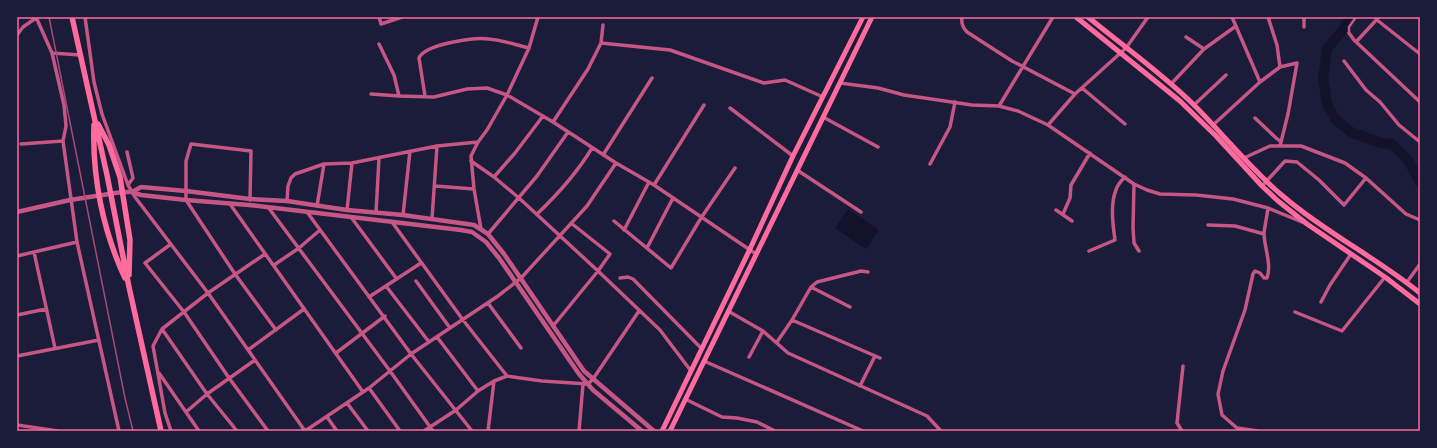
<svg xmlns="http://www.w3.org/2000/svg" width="1437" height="448" font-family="'Fira Sans',sans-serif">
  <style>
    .water { fill: #12122b }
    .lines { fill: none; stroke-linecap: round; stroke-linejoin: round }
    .river { stroke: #12122b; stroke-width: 10 }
    .pedestrian { stroke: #c65784; stroke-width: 2.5 }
    .minor { stroke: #c65784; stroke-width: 3.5 }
    .tertiary { stroke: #c65784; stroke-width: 4.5 }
    .secondary { stroke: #ff6b9d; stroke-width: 5 }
    .primary { stroke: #ff6b9d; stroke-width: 5.5 }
    .rail { stroke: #a44b75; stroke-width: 1.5 }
    .neatline { fill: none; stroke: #ff6b9d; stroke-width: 1.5 }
  </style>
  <rect width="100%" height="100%" fill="#1b1b3a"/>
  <path class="water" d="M 848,209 L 879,230 L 866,249 L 835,228 Z"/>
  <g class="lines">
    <path class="river" d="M 1349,17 L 1343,30 L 1327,49 L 1323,78 L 1327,104 L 1335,119 L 1351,132 L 1380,143 L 1392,144 L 1408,160 L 1420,182"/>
    <path class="pedestrian" d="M 1349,33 L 1349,27 L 1356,17"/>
    <path class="minor" d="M 36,17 L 52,53 L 64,105 L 66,126 L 63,141 L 77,242 L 119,431
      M 85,17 L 94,82 L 102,114 L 128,185 L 135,197 L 208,293 L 305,431
      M 379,17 L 381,24 L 402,17
      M 962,17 C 961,23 963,28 967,32 L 1012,61 L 1075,94
      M 1232,17 L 1260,82
      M 1268,17 L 1277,45 L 1280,67
      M 1377,20 L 1420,54
      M 1304,27 L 1304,17
      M 1349,33 L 1354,40 L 1420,102
      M 17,35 L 23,27 L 36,18
      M 1186,37 L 1204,49
      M 1356,42 L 1379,17
      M 601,43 L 670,50 L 764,83 L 785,80 L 823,97
      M 379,44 L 394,75 L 399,96
      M 52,53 L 80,55
      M 1344,61 L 1366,90 L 1380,102 L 1399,125 L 1420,142
      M 840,83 L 878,88 L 904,95 L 972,105 L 999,106 L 1018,111 L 1048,125 L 1134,184 L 1147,190 L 1160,194 L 1196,195 L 1233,199 L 1268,208 L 1302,222
      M 1171,84 L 1204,49 L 1236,26
      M 1082,88 L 1125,124
      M 371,94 L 399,96 L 434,97 L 467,89 L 487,88 L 507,95 L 553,122 L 616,163 L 654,185 L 756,254
      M 425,96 L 419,58 C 425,44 475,37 489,39 C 502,40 516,45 529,48
      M 1194,105 L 1226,75
      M 999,106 L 1053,17
      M 730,108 L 793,156
      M 823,117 L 878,147
      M 1255,118 L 1275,137 L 1281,142
      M 553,122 L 588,69 L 601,43 L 603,25
      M 1048,125 L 1075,94 L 1126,48 L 1148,17
      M 1213,125 L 1260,82 L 1280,67 L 1297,63 L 1288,114 L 1280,146
      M 21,144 L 63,141
      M 127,152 L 133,178 L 128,185
      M 603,155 L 652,78
      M 1244,158 L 1270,146 L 1301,146 L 1345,163 L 1366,178 L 1406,214 L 1420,220
      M 471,161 L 494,177 L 519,198 L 598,271 L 660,330 L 691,371
      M 930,164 L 950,127 L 955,102
      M 797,170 L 861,212
      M 494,177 L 515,153 L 543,116
      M 1134,184 L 1133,228 L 1134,243 L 1139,251
      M 654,185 L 704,105
      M 435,186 L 474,189
      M 1262,186 L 1285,161 L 1297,162 L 1319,180 L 1344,205 L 1366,178
      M 250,200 L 251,151 L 191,144 L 186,161 L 186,200 L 235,274 L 276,330
      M 287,201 L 288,186 L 291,178 L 295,174 L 324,164 L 352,163 L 437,146 L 478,142
      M 230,204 L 363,392
      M 317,206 L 324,164
      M 268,207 L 390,371 L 433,431
      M 347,210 L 352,163
      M 1056,210 L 1072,221
      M 307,212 L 411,354 L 472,431
      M 376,213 L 379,158
      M 537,214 C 558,194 577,173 592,148
      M 1063,214 L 1070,198 L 1071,185 L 1090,153
      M 403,215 L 410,151
      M 351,217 L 396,278
      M 432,219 L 437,146
      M 614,221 L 671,268 L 701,218 L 735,168
      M 392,222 L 463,320 L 507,376
      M 1208,225 L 1235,226 L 1264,234
      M 481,229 L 474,189 L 471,156 L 478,142 L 487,130 L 507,95 L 529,48 L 538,17
      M 624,230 L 649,182
      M 488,234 L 537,176 L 568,132
      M 171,244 L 145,263 L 184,312 L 229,378 L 268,431
      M 647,248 L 673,198
      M 1089,251 L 1115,240 C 1113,226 1110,204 1116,190 C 1117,185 1121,181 1125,177
      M 34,252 L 55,348
      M 17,256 L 77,242
      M 274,265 L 299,248 L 320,230
      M 620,278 L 628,277 L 633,279 L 702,349
      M 416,281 L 450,328
      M 1407,282 L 1420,264
      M 386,286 L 429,342
      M 811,287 L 850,307
      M 369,297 L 421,263
      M 1321,302 L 1330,285 L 1351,254
      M 488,303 L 521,348
      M 728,311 L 763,331 L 788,353 L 927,416 L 941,431
      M 1295,312 L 1342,331 L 1385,277
      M 17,315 L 46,309
      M 792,320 L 880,358
      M 553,326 L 598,271 L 610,254 L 571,223
      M 162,329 L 207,394 L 237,431
      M 437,337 L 478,391
      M 777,342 L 792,320 L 811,287 L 817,282 L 861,271 L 868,272
      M 248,350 L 304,309
      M 336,353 L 385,316
      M 17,356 L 99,340
      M 749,357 L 763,331
      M 704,361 L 863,431
      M 159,373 L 199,431
      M 860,386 L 875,356
      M 369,388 L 400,431
      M 685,399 L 722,417 L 737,418 L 757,422 L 775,431
      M 347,403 L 368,431
      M 186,412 L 207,394 L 255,360
      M 327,417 L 337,431
      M 17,425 L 58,431
      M 171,431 L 165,413 L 153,346 L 162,329 L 208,293 L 265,254
      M 305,431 L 369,388 L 411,354 L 498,296 L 521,278 L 587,206 L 616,163
      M 424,431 L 456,410 L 478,391 L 494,381 L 507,376 L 542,381 L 588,384 L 593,379 L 639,311
      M 488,431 L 494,381
      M 579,431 L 583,384
      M 1182,431 L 1177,423 L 1183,366
      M 1258,431 L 1237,428 L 1222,415 L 1218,394 L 1223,371 L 1245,310 L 1253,274 L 1255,271 L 1260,273 L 1264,278 L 1267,278 C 1272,264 1264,247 1264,233 C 1265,225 1267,216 1268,208"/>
    <path class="tertiary" d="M 132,192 L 141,187 L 186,191 L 250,199 L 287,201 L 347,210 L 403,215 L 474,225 L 488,234 L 504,254 L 584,371 L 654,431
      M 17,212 L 70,200 L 122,192 L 132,192 L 141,195 L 186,200 L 249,205 L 461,230 L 472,232 L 486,242 L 499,258 L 579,374 L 593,390 L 642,431"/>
    <path class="secondary" d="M 1076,17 L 1180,101 L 1216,136 L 1262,186 L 1278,201 L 1307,224 L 1385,277 L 1420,304
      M 1088,17 C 1123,46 1163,74 1195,106 C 1225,136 1251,170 1284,197 C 1326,233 1377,258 1420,293
      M 662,431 L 750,249 L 793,156 L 863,17
      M 670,431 L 872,17"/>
    <path class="primary" d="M 72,17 L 107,175 L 129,287 L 161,431
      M 98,124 L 109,145 L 120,177 L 130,240 L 129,275
      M 94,125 C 92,177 103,231 125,278"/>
    <path class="rail" d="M 49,17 L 125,398 L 133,431"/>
  </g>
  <rect width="1437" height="448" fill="none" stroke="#1b1b3a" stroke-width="36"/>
  <rect x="18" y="18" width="1401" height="412" class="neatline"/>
</svg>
